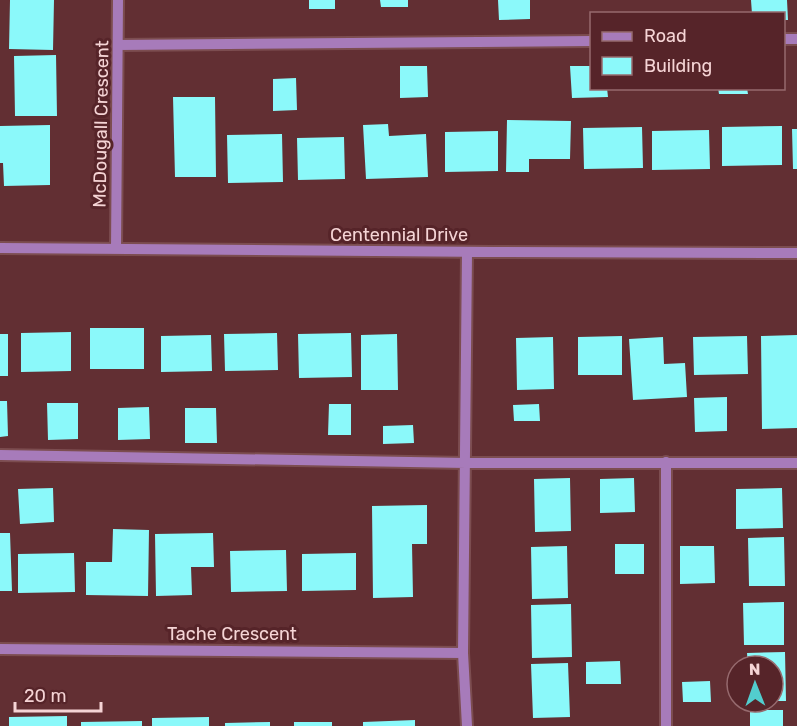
<svg xmlns="http://www.w3.org/2000/svg" width="797" height="726" font-family="Rubik,sans-serif">
  <style>
    .building { fill: #8bf9fa }
    .lines { fill: none; stroke-linecap: round; stroke-linejoin: round }
    .minor-casing { stroke: #7c4d50; stroke-width: 14 }
    .minor { stroke: #a77bba; stroke-width: 10 }
    .labels { text-anchor: middle; dominant-baseline: central; stroke-width: 6; stroke-linejoin: round; paint-order: stroke }
    .street-label { font-size: 18px; fill: #f5d4d5; stroke: #562429 }
  </style>
  <rect width="100%" height="100%" fill="#622f33"/>
  <path class="building" d="M 10,0 L 54,0 L 53,50 L 9,49 Z
    M 309,0 L 335,0 L 335,9 L 309,9 Z
    M 380,0 L 408,0 L 408,7 L 381,7 Z
    M 498,0 L 530,0 L 530,19 L 499,20 Z
    M 751,0 L 787,0 L 788,20 L 784,20 L 784,14 L 752,14 Z
    M 56,55 L 57,116 L 15,116 L 14,56 Z
    M 400,66 L 427,66 L 428,97 L 400,98 Z
    M 570,66 L 592,66 L 592,88 L 607,88 L 608,97 L 572,98 Z
    M 296,78 L 297,110 L 273,111 L 273,79 Z
    M 718,88 L 747,88 L 748,94 L 719,94 Z
    M 173,97 L 215,97 L 216,177 L 175,177 Z
    M 507,120 L 571,121 L 570,159 L 529,159 L 529,172 L 506,172 Z
    M 388,124 L 389,136 L 426,134 L 428,177 L 366,179 L 363,125 Z
    M 50,125 L 50,185 L 4,186 L 3,163 L 0,163 L 0,126 Z
    M 782,126 L 782,165 L 722,166 L 722,127 Z
    M 642,127 L 643,168 L 584,169 L 583,128 Z
    M 792,129 L 797,129 L 797,169 L 793,169 Z
    M 709,130 L 710,169 L 652,170 L 652,131 Z
    M 498,131 L 498,171 L 445,172 L 445,132 Z
    M 282,134 L 283,182 L 228,183 L 227,135 Z
    M 344,137 L 345,179 L 298,180 L 297,138 Z
    M 90,328 L 144,328 L 144,369 L 90,369 Z
    M 71,332 L 71,371 L 21,372 L 21,333 Z
    M 277,333 L 278,370 L 225,371 L 224,334 Z
    M 351,333 L 352,377 L 299,378 L 298,334 Z
    M 0,334 L 8,334 L 8,376 L 0,376 Z
    M 397,334 L 398,390 L 361,390 L 361,335 Z
    M 211,335 L 212,371 L 161,372 L 161,336 Z
    M 797,335 L 797,428 L 762,429 L 761,336 Z
    M 622,336 L 622,375 L 578,375 L 578,337 Z
    M 747,336 L 748,374 L 694,375 L 693,337 Z
    M 553,337 L 554,389 L 517,390 L 516,338 Z
    M 663,337 L 664,364 L 685,363 L 687,397 L 633,400 L 629,339 Z
    M 727,397 L 727,431 L 695,432 L 694,398 Z
    M 0,401 L 7,401 L 8,436 L 0,437 Z
    M 47,403 L 78,403 L 78,439 L 48,440 Z
    M 329,404 L 351,404 L 351,435 L 328,435 Z
    M 539,404 L 540,421 L 514,421 L 513,405 Z
    M 149,407 L 150,439 L 118,440 L 118,408 Z
    M 185,408 L 216,408 L 217,443 L 185,443 Z
    M 413,425 L 414,443 L 383,444 L 383,426 Z
    M 570,478 L 571,531 L 535,532 L 534,479 Z
    M 634,478 L 635,512 L 600,513 L 600,479 Z
    M 53,488 L 54,522 L 20,524 L 18,489 Z
    M 782,488 L 783,528 L 736,529 L 736,489 Z
    M 427,505 L 427,544 L 412,544 L 413,597 L 373,598 L 372,506 Z
    M 113,529 L 149,530 L 148,596 L 86,595 L 86,562 L 112,562 Z
    M 0,533 L 10,533 L 12,591 L 0,591 Z
    M 213,533 L 214,567 L 191,567 L 192,595 L 156,596 L 155,534 Z
    M 784,537 L 785,586 L 749,586 L 748,538 Z
    M 615,544 L 644,544 L 644,574 L 615,574 Z
    M 567,546 L 568,598 L 532,599 L 531,547 Z
    M 680,546 L 714,546 L 715,583 L 680,584 Z
    M 286,550 L 287,591 L 231,592 L 230,551 Z
    M 74,553 L 75,592 L 18,593 L 18,554 Z
    M 356,553 L 356,590 L 302,591 L 302,554 Z
    M 784,602 L 784,645 L 744,645 L 743,603 Z
    M 571,604 L 572,657 L 532,658 L 531,605 Z
    M 785,652 L 786,701 L 773,701 L 773,666 L 748,666 L 747,653 Z
    M 620,661 L 621,684 L 586,684 L 586,662 Z
    M 568,663 L 570,717 L 533,718 L 531,664 Z
    M 710,681 L 711,702 L 683,702 L 682,682 Z
    M 750,710 L 783,710 L 783,726 L 750,726 Z
    M 67,716 L 67,726 L 9,726 L 9,717 Z
    M 209,717 L 209,726 L 152,726 L 152,718 Z
    M 415,720 L 415,726 L 363,726 L 363,722 Z
    M 142,721 L 142,726 L 81,726 L 81,722 Z
    M 270,722 L 270,726 L 225,726 L 225,723 Z
    M 294,722 L 332,722 L 332,726 L 294,726 Z"/>
  <g class="lines">
    <g class="minor-casing">
      <path id="minor" d="M 784,39 L 797,39
        M 118,45 L 592,41
        M 0,248 L 494,252 L 797,253
        M 116,249 L 118,0
        M 467,252 L 463,653 L 467,726
        M 0,455 L 466,463 L 797,463
        M 666,462 L 666,726
        M 0,649 L 463,653"/>
    </g>
    <use href="#minor" class="minor"/>
  </g>
  <g class="labels">
    <g class="street-label">
      <text transform="translate(101 124) rotate(-89)">McDougall Crescent</text>
      <text x="399" y="235">Centennial Drive</text>
      <text x="232" y="634">Tache Crescent</text>
    </g>
  </g>
  <rect x="590" y="12" width="195" height="78" fill="#562429" stroke="#966a6e" stroke-width="1.5"/>
  <rect x="602" y="32" width="30" height="9" fill="#a77bba" stroke="#966a6e" stroke-width="1.5"/>
  <text x="644" y="42" font-size="18" fill="#f5d4d5">Road</text>
  <rect x="602" y="57" width="30" height="18" fill="#8bf9fa" stroke="#966a6e" stroke-width="1.5"/>
  <text x="644" y="72" font-size="18" fill="#f5d4d5">Building</text>
  <g transform="translate(755 684) rotate(359)"><circle r="28" fill="#562429" stroke="#966a6e" stroke-width="1.5"/>
  <path d="M0-4.5L10 22L0 15L-10 22Z" fill="#52cdce"/>
  <text y="-9" font-size="16" font-weight="bold" text-anchor="middle" fill="#f5d4d5">N</text>
  </g>
  <path d="M15 702v9h86v-9" fill="none" stroke="#f5d4d5" stroke-width="3"/>
  <text x="24" y="702" font-size="18" fill="#f5d4d5" stroke="#562429" stroke-width="4.5" paint-order="stroke">20 m</text>
</svg>
